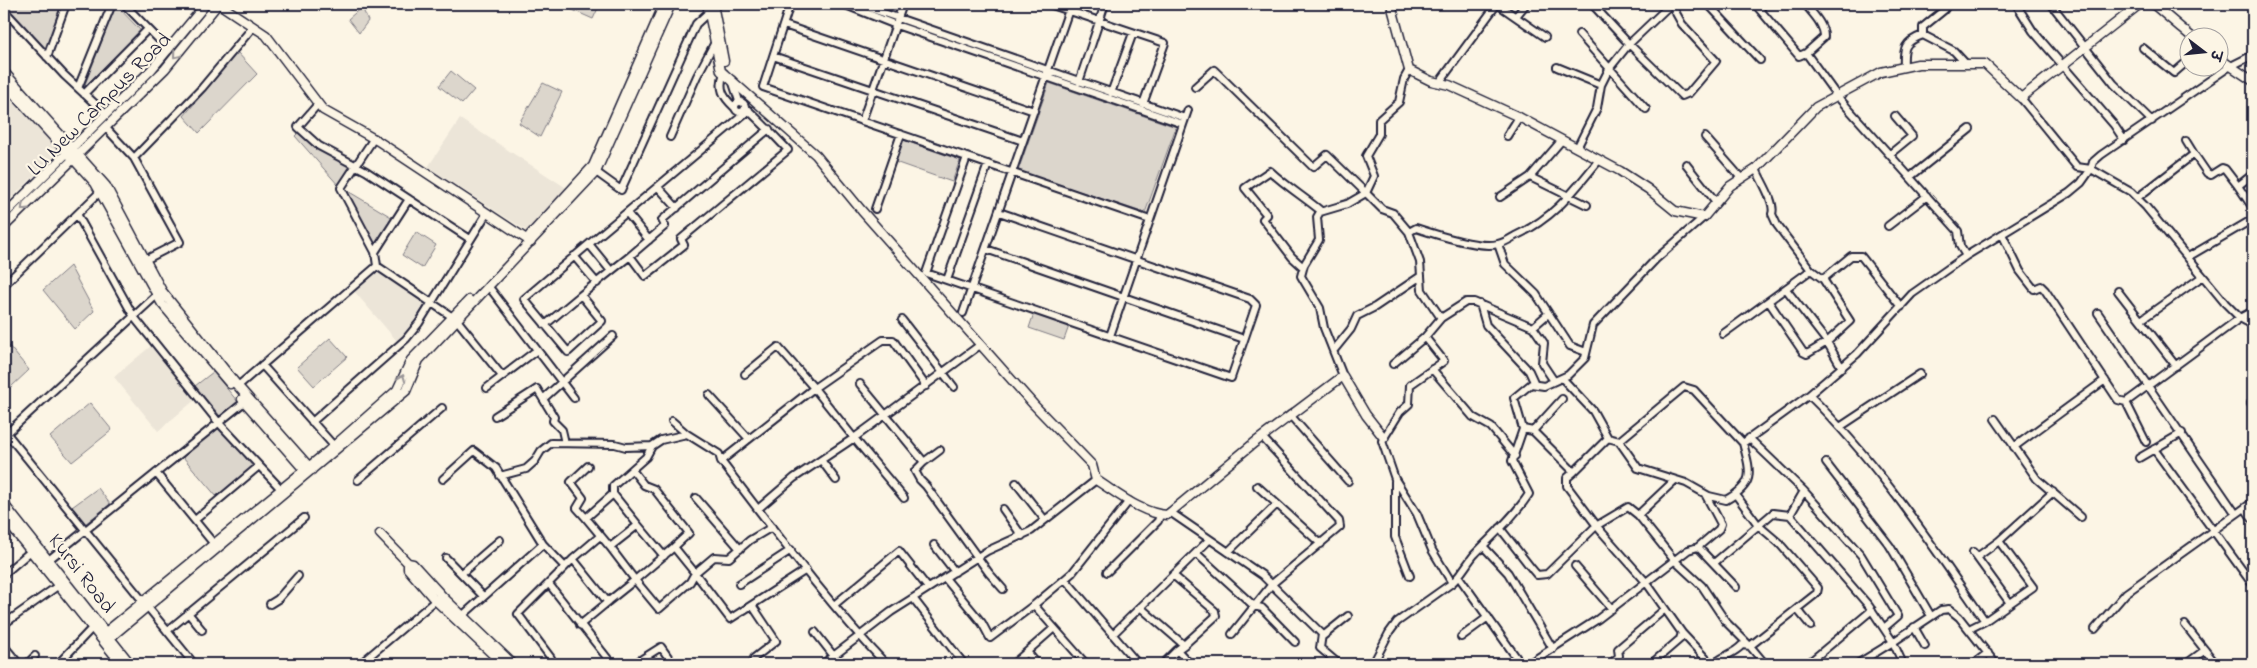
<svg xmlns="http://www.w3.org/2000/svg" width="2257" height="668" font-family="'Indie Flower','Playpen Sans Deva',sans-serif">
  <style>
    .built { fill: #ece5d8 }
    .green { fill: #dcd6cc; stroke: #7f7c84 }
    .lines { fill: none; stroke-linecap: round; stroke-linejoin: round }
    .minor-casing { stroke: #22223b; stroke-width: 10 }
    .tertiary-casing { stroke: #22223b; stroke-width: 11 }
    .secondary-casing { stroke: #22223b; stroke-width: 12 }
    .minor { stroke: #fcf5e5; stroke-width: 6 }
    .tertiary { stroke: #fcf5e5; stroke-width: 8 }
    .secondary { stroke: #fcf5e5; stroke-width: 9 }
    .oneway { stroke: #9a9698 }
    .labels { text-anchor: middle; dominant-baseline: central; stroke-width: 4.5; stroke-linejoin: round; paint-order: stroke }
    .street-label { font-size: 21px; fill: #22223b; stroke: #fcf5e5 }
  </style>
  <rect width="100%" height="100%" fill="#fcf5e5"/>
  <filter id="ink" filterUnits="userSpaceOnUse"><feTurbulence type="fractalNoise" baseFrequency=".02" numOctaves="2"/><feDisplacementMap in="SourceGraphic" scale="10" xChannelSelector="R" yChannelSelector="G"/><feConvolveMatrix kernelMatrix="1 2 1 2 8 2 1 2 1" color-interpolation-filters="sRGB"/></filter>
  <g filter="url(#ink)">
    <path class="built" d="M 4,88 L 60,151 L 4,205 Z
      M 460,119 L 568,189 L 527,231 L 428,167 Z
      M 376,271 L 426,303 L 415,322 L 397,341 L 354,291 Z
      M 152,345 L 196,399 L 158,431 L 114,377 Z"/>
    <path class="green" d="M 4,4 L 63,4 L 46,51 Z
      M 559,4 L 600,4 L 593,19 Z
      M 116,5 L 141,31 L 84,87 Z
      M 362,7 L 368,21 L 359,33 L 348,19 Z
      M 237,52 L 257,74 L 199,133 L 184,116 Z
      M 451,71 L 474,90 L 462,104 L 439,86 Z
      M 543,83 L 562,92 L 540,137 L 519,123 Z
      M 1049,83 L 1176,127 L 1145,213 L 1018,171 Z
      M 299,132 L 352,166 L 339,186 L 295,136 Z
      M 903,140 L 960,160 L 952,182 L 895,162 Z
      M 346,190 L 393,218 L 375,247 Z
      M 416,232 L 436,245 L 422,268 L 402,255 Z
      M 70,266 L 94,311 L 75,329 L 43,290 Z
      M 1034,313 L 1069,326 L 1064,340 L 1029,328 Z
      M 330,338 L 347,357 L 314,386 L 297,367 Z
      M 4,340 L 29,370 L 11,387 L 4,379 Z
      M 213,372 L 238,402 L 221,417 L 195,386 Z
      M 90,403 L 112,430 L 72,462 L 50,437 Z
      M 219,426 L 253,467 L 217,497 L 183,457 Z
      M 98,488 L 110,504 L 85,524 L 72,507 Z"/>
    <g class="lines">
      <g class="minor-casing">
        <path id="minor" d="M 124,4 L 169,50
          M 790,4 L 763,87 L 1150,220
          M 843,4 L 896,25 L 1183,124
          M 858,4 L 1185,118
          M 1049,4 L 1165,43 L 1143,104
          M 1592,4 L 1629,44 L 1671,4
          M 1708,4 L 1760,60
          M 1755,4 L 1799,56 L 1806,53 L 1837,96 L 1958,231 L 1960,246 L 1966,256 L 2069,193 L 2081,183 L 2091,169 L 2077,167 L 2021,98
          M 1805,4 C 1813,14 1824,24 1824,37 L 1806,53
          M 2016,4 L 2033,31 L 2114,125 L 2124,140
          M 2051,4 L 2114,84 L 2152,121
          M 4,10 L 64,75 L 106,114
          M 1517,15 L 1526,4
          M 784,25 L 1034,111
          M 1579,34 L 1646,109
          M 1923,35 L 1923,27 L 1944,10 L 1948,4
          M 2143,48 L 2174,73 L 2190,59
          M 2253,55 L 2229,67 L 2101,155 L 2093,162 L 2091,169 L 2131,192 L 2146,207 L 2225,303 L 2240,318 L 2253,325
          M 773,56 L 1023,141
          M 47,57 L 66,4
          M 1557,67 L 1601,85
          M 1904,67 C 1903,48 1904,42 1923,35 L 1954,51 L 1966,64
          M 1409,70 L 1404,79 L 1399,102 L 1379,120 L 1379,134 L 1366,156 L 1374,176 L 1366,193 L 1382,209 L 1393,213 L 1409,232 L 1420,262 L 1422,290 L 1441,318 L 1425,337 L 1444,361 L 1410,385 L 1409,404 L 1400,412 L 1382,441 L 1395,479 L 1417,514 L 1432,550 L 1452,583 C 1461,575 1466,565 1474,555 C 1493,535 1514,517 1529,494 L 1512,461 L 1523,429 L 1514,398 L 1531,384 L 1544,386 L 1568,375 L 1585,358 L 1593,325 L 1656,259 L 1704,217
          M 724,73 C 718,88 723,97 734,107
          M 732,80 L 739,101
          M 1079,82 L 1105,4
          M 1439,83 L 1497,4 L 1545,37
          M 1195,87 L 1214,70 L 1313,167 L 1327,155 L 1366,193 L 1347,204 L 1320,212 L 1317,217 L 1319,240 L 1304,265 L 1301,276 L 1320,308 L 1324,328 L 1343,376
          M 78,88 L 112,4
          M 1111,93 L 1133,33
          M 84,94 L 148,29
          M735 107a5 5 0 1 1 10 0a5 5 0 1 1-10 0Z
          M 318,104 L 298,127 L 319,146 L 366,171 L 470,239
          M 745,107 C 760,121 774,135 788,150 L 681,239 L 684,245 L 645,276 L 630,256 L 611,271 L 589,244 L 749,110
          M 862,121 L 903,4
          M 105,127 L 134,158 L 180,242 L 145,260
          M 1507,136 L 1519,117
          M 670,137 L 697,76 L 714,44
          M 1705,137 L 1741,178
          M 374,138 L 341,188 L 375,252 L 377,266 L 457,320 L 502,376
          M 2186,141 L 2194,154
          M 1577,148 L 1597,108 L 1601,85 L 1609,69 L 1629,44 L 1682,96 L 1689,93 L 1716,61 L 1682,24 L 1671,4
          M 1890,154 L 1912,136 L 1895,116
          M 967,157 L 926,273 L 1231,378 L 1256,305 L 1250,299 L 999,212
          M 134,158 L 202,88 L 253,27
          M 1686,164 L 1716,202
          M 1756,169 C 1761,181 1776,203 1772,214 L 1777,225 L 1811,270 L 1823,279 L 1850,321 L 1827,342 L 1786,289
          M 596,172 L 621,190 L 696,24 L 711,10
          M 2253,174 L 2238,186 L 2253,208
          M 1530,177 L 1587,205
          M 1910,177 L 1970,129
          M 658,187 L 677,208
          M 1500,197 L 1530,177 L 1562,140
          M 2137,198 L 2194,154 L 2207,173 L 2211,175 L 2222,168 L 2225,169 L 2238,186
          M 875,209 L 901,134
          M 627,213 L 649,240
          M 77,214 L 134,317 L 219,423 L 281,489
          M 1888,226 L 1927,196
          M 1409,232 L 1416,228 C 1434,234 1480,249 1498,244 C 1504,243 1510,239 1515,236 C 1554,218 1573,192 1599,160
          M 2002,234 L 2020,271 L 2034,289 L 2041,286 L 2045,290 L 2118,400 L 2126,402 L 2240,318 L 2253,311
          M 589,244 L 524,299 L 568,352 L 602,321 L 581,295 L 611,271
          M 1498,244 L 1505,264 L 1536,294 L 1570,346 L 1586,352
          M 986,249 L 1244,339
          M 375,252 L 409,199
          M 574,256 L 597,283
          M 630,256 L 665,226 L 662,220 L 769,129
          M 1966,256 L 1912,294 L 1857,354 L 1809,395 C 1878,463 1930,542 1985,621
          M 2188,257 L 2253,219
          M 1303,267 L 1292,257 L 1263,219 L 1267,215 L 1245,188 L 1270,171 C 1286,186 1304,197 1321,211
          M 1823,279 L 1851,256 L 1861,256 L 1901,307
          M 947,280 L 988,164
          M 4,285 L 103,189
          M 489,287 L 574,398
          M 2118,291 L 2176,366
          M 1769,302 L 1803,352 L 1807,354 L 1827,342 L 1842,368
          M 1480,304 L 1486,325 L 1529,371 L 1535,384
          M 963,313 L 1071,4
          M 2098,313 L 2236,514
          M 1441,318 L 1466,302 L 1474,302 L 1533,327 L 1544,343 L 1542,363 L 1554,381
          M 902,320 L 954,387
          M 2141,320 L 2203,276
          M 545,325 L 581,295
          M 1533,327 L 1548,314
          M 1723,334 L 1811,270
          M 1110,336 L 1188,110
          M 1334,350 L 1351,329 L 1357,316 L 1375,307 L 1421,276
          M 1393,364 L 1425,337
          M 262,365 L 334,446
          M 1432,369 L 1473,417 L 1491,427 L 1515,456
          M 745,374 L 778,347 L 814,388 L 883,340 L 893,340 L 926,386
          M 1562,378 L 1593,411 L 1608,438 L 1619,441 L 1684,387 L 1694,390 L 1743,443 L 1809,395
          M 860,384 L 924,462
          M 238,386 L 377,266
          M 487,388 L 537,350
          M 709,395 L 749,439
          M 543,399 L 613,336
          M 2126,402 L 2146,442
          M 2251,403 L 2253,401
          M 1290,415 L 1348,481
          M 495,416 L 537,389 L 554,417 L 553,421 L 562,430 L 565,443
          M 1995,419 L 2037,479 L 2081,517
          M 672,421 L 687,434
          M 312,422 L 406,339 L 419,323 L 487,213
          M 1840,427 L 1920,374
          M 1523,429 L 1533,431 L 1574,472 L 1608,438
          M 4,430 L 194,664
          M 1533,431 L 1562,399
          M 4,436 L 159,293
          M 1749,438 L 1804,491 L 1861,555 L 1898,616 L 1884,628
          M 1619,441 L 1638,468 L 1686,483 L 1709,496 L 1726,500 C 1755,484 1751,473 1743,443
          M 2014,447 L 2105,380
          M 2154,449 L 2253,585
          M 940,450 L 924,462 L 915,471 L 920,480 L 926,486 L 989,573 L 1003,589
          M 2139,458 L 2182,433
          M 821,460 L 836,480
          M 1826,463 L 1890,546 L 1931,616
          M 633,471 L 644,485 L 654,489 L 689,533 L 674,547
          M 1574,472 L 1567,478 L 1567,486 L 1600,530 L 1646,582 L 1682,633 L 1680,639 L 1651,664
          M 156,473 L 214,544
          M 500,476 L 526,469 L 535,461 L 541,451 L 551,443 L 615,444 L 626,447 L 652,446 L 661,440 L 687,434 L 719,454 L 721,461
          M 443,479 L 474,451 L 496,468 L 543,544
          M 358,480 L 442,408
          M 1395,481 L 1395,537 L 1410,576
          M 1016,483 L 1045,520
          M 1257,486 L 1277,504
          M 613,494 L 638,525 L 610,547 L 586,518 Z
          M 613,494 L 613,486 L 646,457 L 652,446
          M 1736,495 L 1759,526 L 1779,543 L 1818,588 L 1817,593 L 1750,646 L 1765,664
          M 696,498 L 740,549
          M 2245,508 L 2253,520
          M 758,509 L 794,478 L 854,438 L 904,498
          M 1003,509 L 1022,536
          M 1170,512 L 1262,575 L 1322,634 L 1320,648 L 1339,664
          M 1638,515 L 1675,480
          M 1790,515 L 1804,491
          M 586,518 L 577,508 L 583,498 L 571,482 L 588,466
          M 195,520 L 259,466
          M 638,525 L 664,556
          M 1500,528 L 1532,569 L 1537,575 L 1547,574 L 1596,526 L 1628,507 L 1638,515 L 1674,560 L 1702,586 L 1726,622 L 1750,646
          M 934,545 L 955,572
          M 1483,546 L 1508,573 L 1553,649
          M 610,547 L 635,580 L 674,547 L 695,573 L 714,557 L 729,558 L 750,540 L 772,527
          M 1698,547 L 1719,529 L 1721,524 L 1705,494
          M 1228,552 L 1277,504 L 1321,544
          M 1973,552 L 2010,603
          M 1196,553 L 1254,606 L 1262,608 L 1295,642
          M 1977,557 L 1999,541
          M 446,558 L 483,596
          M 573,559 L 606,600 L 610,600 L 635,580 L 659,609 L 690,582 L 695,573 L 730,619 L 806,570
          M 46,562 L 248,399
          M 1714,563 L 1773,513 L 1790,515 L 1869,606 L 1893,642 L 1857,664
          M 1575,566 L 1612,609
          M 1107,572 L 1158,521 L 1160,515
          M 462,573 L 500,540
          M 4,574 L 31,551
          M 1173,575 L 1215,611 L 1216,616 L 1184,645
          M 1459,577 L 1521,664
          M 945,578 L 982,623 L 990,638 L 1034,605
          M 1065,579 L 1138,664
          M 549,584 L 612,664
          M 739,584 L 791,550
          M 913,598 L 964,664
          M 270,604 L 278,599 L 298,576
          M 752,605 L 776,641 L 754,658 L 753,664
          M 834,605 L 899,551 L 928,588
          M 1140,607 L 1184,645 L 1177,650
          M 1797,609 L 1811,626
          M 188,613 L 202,630
          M 462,616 L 543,544 L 565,567
          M 4,624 L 59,585
          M 580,625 L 609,601
          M 2185,625 L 2216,664
          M 1914,627 L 1925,646
          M 1969,629 L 1985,621 L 2033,587 L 1999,541 L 2053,492
          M 2095,629 L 2126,593 L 2253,502
          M 167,631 L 304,518
          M 815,632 L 840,664
          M 1682,633 L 1711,664
          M 1113,634 L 1209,540
          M 1232,634 L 1272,584 L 1340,527 L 1339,521 L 1262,437
          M 1323,636 L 1348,616
          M 1461,637 L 1488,617
          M 4,646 L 19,664
          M 1028,653 L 1037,664
          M 1811,661 L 1872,610
          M 27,664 L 35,656
          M 58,664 L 93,627
          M 360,664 L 436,600
          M 491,664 L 497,659
          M 550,664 L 551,658 L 518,614 L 573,559 L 600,536
          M 634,664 L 661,647 L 673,664
          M 823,664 L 891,612 L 987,551 L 1031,531 L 1096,480
          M 886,664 C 826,601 774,530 721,461 L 814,388 L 854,438 L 980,345
          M 1013,664 L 1054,628
          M 1086,664 L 1034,605 L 1072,573 L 1129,501
          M 1163,664 L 1177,650 L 1190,664
          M 1373,664 L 1389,633 L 1397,622 L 1452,583
          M 1528,664 L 1598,619 L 1688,550 L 1698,547 L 1736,587
          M 1611,664 L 1619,656 L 1618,649 L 1665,609
          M 1714,664 C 1722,656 1734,654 1742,645 L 1750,646
          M 1903,664 L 1893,642 L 1941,610 L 1949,609 L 1959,617 L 1996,664
          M 1973,664 L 1988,653
          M 2186,664 L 2205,650"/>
      </g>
      <g class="tertiary-casing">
        <path id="tertiary" d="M 219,4 L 266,35 L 323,110 L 378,141 L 531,242
          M 707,4 L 721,71 L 816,155 L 862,211 L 1034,405 L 1092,465 L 1096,480 C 1117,493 1142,514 1167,515 L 1254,443 L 1343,376 L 1366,415 L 1384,438
          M 713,4 L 724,61
          M 1391,4 L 1409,70 L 1431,81 L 1449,85 L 1519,117 L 1620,171 L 1648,189 L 1675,211 L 1704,217 L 1730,186 L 1756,169 L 1816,107 L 1881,72 L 1918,64 L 1985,64 L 2021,98 L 2140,4
          M 2153,4 L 2193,38
          M 2220,59 L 2253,81
          M 4,72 L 106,186 L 162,291 L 236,384 L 312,470
          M 4,83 L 95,183 L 162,304 L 230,384
          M 4,215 L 151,70 L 206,4
          M 4,227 L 165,69 L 218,4
          M 530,235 L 593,166 L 664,4
          M 242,399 L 307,473
          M 380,534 L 408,563 L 413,564 L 443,597 L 513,664
          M 408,563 L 408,569 L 433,598 L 503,664
          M 102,635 L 328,451 L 397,390 L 411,360 L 469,300
          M 105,642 L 406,391 L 419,360 L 596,172 L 671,4"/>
      </g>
      <g class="secondary-casing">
        <path id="secondary" d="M 4,505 L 130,664
          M 4,517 L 122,664"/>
      </g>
      <use href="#minor" class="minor"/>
      <use href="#tertiary" class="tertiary"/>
      <use href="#secondary" class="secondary"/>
    </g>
    <defs><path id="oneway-chevron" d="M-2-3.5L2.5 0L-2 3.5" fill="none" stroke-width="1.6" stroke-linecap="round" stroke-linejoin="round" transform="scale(1.25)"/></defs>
    <g class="oneway">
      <use href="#oneway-chevron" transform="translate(176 55) rotate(130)"/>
      <use href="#oneway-chevron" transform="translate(24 207) rotate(136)"/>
      <use href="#oneway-chevron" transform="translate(402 378) rotate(-69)"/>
    </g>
  </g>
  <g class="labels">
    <g class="street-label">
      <text transform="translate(100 105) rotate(-45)">LU New Campus Road</text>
      <text transform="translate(81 574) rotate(52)">Kursi Road</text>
    </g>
  </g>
  <rect width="2257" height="668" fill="none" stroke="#fcf5e5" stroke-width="20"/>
  <rect x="10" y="10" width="2237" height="648" fill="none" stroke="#22223b" stroke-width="2" filter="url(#ink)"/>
  <g transform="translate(2204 52) rotate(106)"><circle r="24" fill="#fcf5e5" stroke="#a5a1a1"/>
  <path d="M0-4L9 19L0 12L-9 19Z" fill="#22223b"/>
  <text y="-8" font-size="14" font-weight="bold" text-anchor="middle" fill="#22223b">उ</text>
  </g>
</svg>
